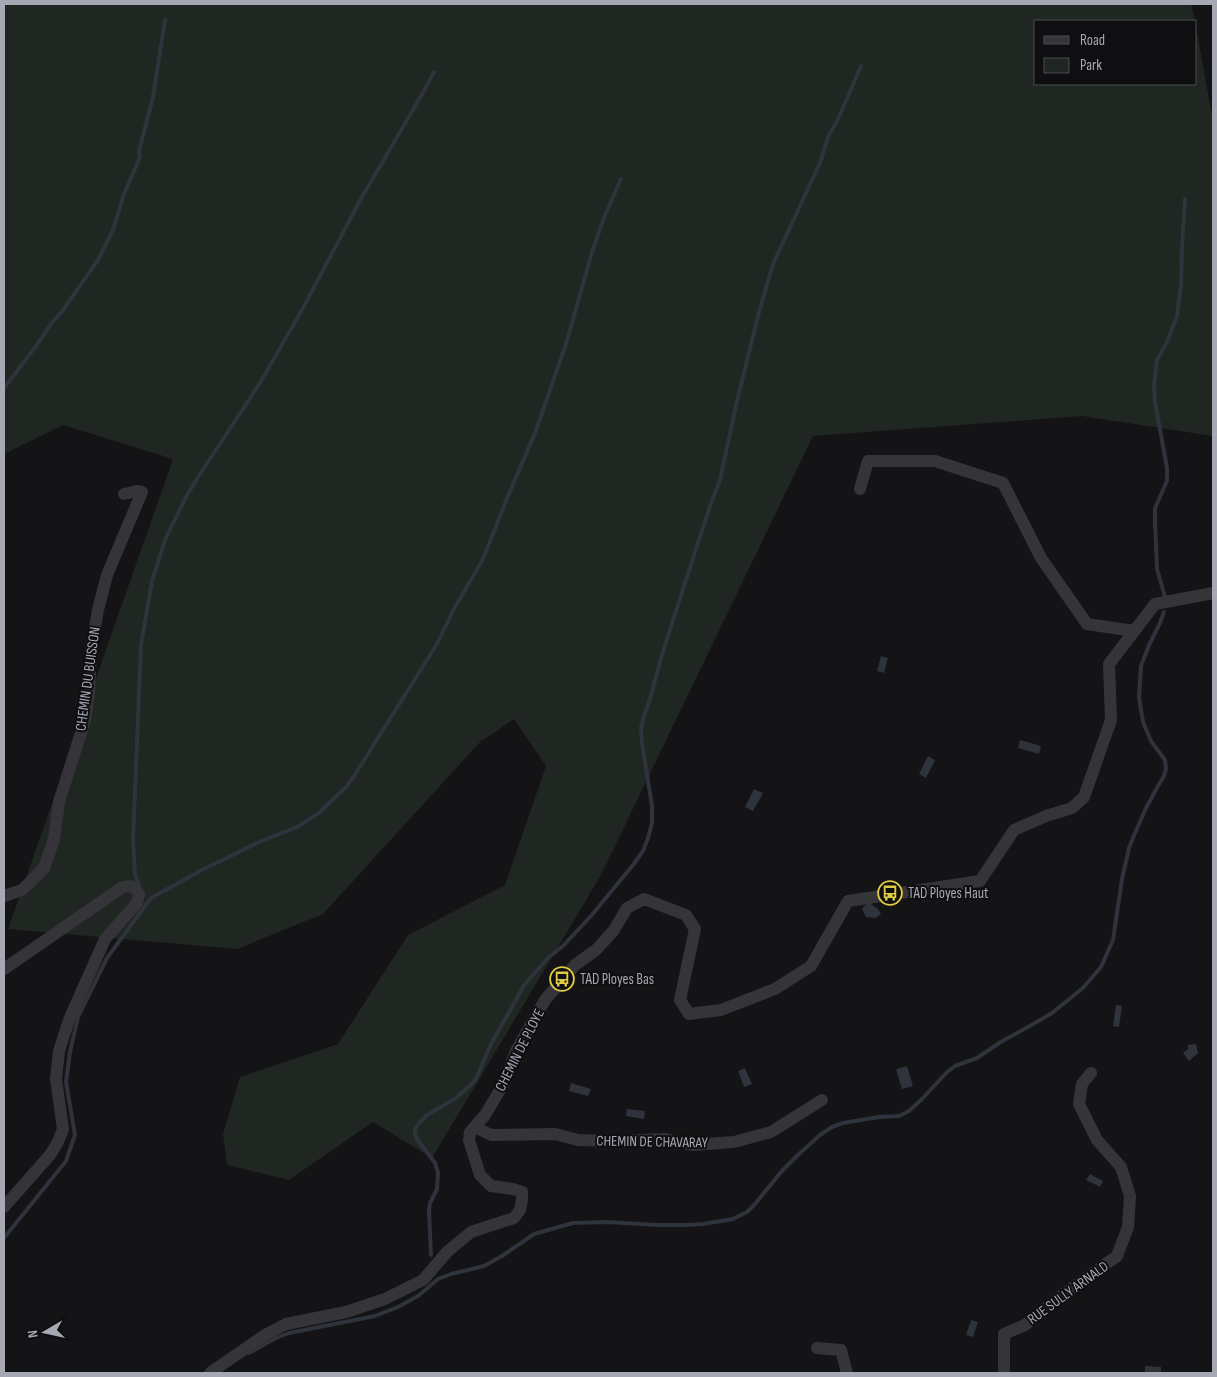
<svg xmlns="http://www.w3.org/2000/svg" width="1217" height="1377" font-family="'Sofia Sans Condensed',sans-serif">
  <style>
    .green { fill: #202722 }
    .water { fill: #2e333c }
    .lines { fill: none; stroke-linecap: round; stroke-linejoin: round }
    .stream { stroke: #2e333c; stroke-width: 4 }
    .minor { stroke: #353539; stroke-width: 12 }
    .labels { text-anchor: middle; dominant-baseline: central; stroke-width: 4; stroke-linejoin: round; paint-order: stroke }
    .street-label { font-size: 15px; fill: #a6a8b4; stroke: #0f0e10 }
    .poi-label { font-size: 15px; fill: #a6a8b4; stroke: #0f0e10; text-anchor: start }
  </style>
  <rect width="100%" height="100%" fill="#141315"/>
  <path class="green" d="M 4,4 L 1191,4 L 1195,21 L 1036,21 L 1036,84 L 1196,84 L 1196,27 L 1213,121 L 1213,436 L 1082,416 L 813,436 L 601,875 L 432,1158 L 373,1122 L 289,1180 L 227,1165 L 223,1134 L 240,1077 L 338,1044 L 408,935 L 505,885 L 546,766 L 514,719 L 480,742 L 323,914 L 237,949 L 8,929 L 173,459 L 63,425 L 4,454 Z"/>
  <path class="water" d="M 881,656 L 888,658 L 884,673 L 877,671 Z
    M 1020,740 L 1041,746 L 1039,754 L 1018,748 Z
    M 928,756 L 935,760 L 926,778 L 919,774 Z
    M 754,789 L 763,793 L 753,811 L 745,807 Z
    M 868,902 L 878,909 L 881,914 L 876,918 L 866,917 L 862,909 Z
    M 1116,1005 L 1122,1006 L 1119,1027 L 1113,1026 Z
    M 1196,1044 L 1198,1053 L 1189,1061 L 1183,1053 L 1188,1049 L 1188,1045 Z
    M 907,1066 L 913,1086 L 902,1089 L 896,1069 Z
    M 745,1068 L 752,1084 L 744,1087 L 738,1071 Z
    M 571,1083 L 591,1089 L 588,1096 L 569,1091 Z
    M 627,1109 L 645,1111 L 644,1119 L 626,1116 Z
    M 1090,1174 L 1103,1181 L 1100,1187 L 1086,1180 Z
    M 971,1320 L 978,1322 L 973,1337 L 966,1335 Z
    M 1145,1366 L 1161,1367 L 1161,1373 L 1145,1373 Z"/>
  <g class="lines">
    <path class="stream" d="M 4,388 L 36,346 L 51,324 L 63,310 L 98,260 L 113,230 L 124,194 L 140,157 L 139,151 L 153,97 L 165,20
      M 1165,597 L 1157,569 L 1155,522 L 1155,508 L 1167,481 L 1167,468 L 1155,402 L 1154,385 L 1157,360 L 1167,342 L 1177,316 L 1181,285 L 1182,247 L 1185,199
      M 139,886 L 135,874 L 133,840 L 141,645 L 152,581 L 165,540 L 186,497 L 198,477 L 260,383 L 303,308 L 363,195 L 420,98 L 434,72
      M 4,1238 L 66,1161 L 75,1135 L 66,1082 L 70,1052 L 78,1017 L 107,958 L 151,898 L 202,870 L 257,843 L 297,827 L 319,813 L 347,786 L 356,773 L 437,644 L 454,609 L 483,559 L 508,496 L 535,433 L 567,341 L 592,252 L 605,215 L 621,179
      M 431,1255 L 429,1210 L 430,1203 L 437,1189 L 438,1173 L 435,1163 L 417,1139 L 415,1133 L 415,1129 L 419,1123 L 427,1115 L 456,1098 L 475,1081 L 491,1044 L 525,984 L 549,957 L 563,946 L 591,916 L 633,865 L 643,851 L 648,838 L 652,823 L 652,806 L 642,743 L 641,728 L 644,716 L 650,699 L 661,658 L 676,611 L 710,506 L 720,480 L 737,401 L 758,316 L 773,264 L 820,163 L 828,137 L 839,117 L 861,66
      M 249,1353 L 276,1338 L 289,1333 L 375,1316 L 398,1307 L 418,1296 L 438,1279 L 451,1274 L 484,1266 L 502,1256 L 534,1234 L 573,1223 L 607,1222 L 657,1225 L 688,1225 L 703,1224 L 733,1219 L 747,1212 L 755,1204 L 781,1172 L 798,1155 L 820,1135 L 832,1127 L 843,1123 L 879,1117 L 899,1116 L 909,1111 L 922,1099 L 947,1072 L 955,1066 L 977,1058 L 999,1043 L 1035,1023 L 1052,1013 L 1083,988 L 1101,967 L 1113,940 L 1122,879 L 1129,848 L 1135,833 L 1146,808 L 1158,786 L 1164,776 L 1166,769 L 1165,760 L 1151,741 L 1143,722 L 1139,697 L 1141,666 L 1149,645 L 1159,625 L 1164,612"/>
    <path class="minor" d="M 860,489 L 868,461 L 935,461 L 1003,483 L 1041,558 L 1087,624 L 1134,631
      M 4,896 L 22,890 L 44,868 L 54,839 L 59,802 L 85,720 L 89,693 L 91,651 L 98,610 L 107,575 L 142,492 L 137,491 L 124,494
      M 4,969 L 121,888 C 130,885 134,885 139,894 L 137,903 L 105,939 L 69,1020 L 59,1051 L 56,1079 L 63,1129 L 58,1142 L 50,1155 L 4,1207
      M 475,1127 L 491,1135 L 555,1134 L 578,1140 L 615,1141 L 665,1139 L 693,1145 L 734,1142 L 771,1132 L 822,1100
      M 817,1348 L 841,1350 L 847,1373
      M 210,1373 L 265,1335 L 286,1324 L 346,1312 L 385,1299 L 423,1280 L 447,1252 L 471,1232 L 514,1218 L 520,1210 L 522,1200 L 522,1192 L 513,1189 L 491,1186 L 480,1175 L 469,1140 L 470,1132 L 485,1115 L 503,1085 L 516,1051 L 545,1000 L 575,965 L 596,950 L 614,930 L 627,908 L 644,899 L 686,915 L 695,929 L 680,1000 L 689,1014 L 721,1010 L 775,989 L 811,966 L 848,901 L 980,881 L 1014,830 L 1046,816 L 1072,808 L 1084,797 L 1111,720 L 1109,664 L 1155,604 L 1213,593
      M 1004,1373 L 1004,1334 L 1025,1325 L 1057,1299 L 1117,1256 L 1128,1227 L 1130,1196 L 1121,1167 L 1097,1140 L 1079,1104 L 1082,1084 L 1091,1073"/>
  </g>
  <defs>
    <g id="bus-ring" transform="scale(1.25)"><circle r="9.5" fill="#0f0e10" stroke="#dfcb41" stroke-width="1.5"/><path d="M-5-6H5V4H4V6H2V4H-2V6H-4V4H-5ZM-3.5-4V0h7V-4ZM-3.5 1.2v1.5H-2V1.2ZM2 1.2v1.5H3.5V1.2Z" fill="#dfcb41"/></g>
  </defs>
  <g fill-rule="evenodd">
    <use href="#bus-ring" x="890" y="893"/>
    <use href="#bus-ring" x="562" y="979"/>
  </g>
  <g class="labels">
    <g class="street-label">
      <text transform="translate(88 679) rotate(-82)">CHEMIN DU BUISSON</text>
      <text transform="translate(520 1050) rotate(-63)">CHEMIN DE PLOYE</text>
      <text transform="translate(652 1142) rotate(1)">CHEMIN DE CHAVARAY</text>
      <text transform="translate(1068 1293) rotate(-36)">RUE SULLY ARNALD</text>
    </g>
    <g class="poi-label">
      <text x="908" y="893">TAD Ployes Haut</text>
      <text x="580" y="979">TAD Ployes Bas</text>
    </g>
  </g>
  <rect width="1217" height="1377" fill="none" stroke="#a6a8b4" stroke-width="10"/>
  <rect x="1034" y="20" width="162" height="65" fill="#0f0e10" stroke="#4b4c52"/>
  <rect x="1044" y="36" width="25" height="8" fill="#353539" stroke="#4b4c52"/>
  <text x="1080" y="45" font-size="15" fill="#a6a8b4">Road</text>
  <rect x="1044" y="58" width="25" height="15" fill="#202722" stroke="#4b4c52"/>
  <text x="1080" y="70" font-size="15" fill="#a6a8b4">Park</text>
  <g transform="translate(45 1332) rotate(261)" stroke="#0f0e10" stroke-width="4" paint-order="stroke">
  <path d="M0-4L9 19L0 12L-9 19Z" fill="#a6a8b4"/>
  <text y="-8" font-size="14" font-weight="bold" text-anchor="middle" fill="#a6a8b4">N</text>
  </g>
</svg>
